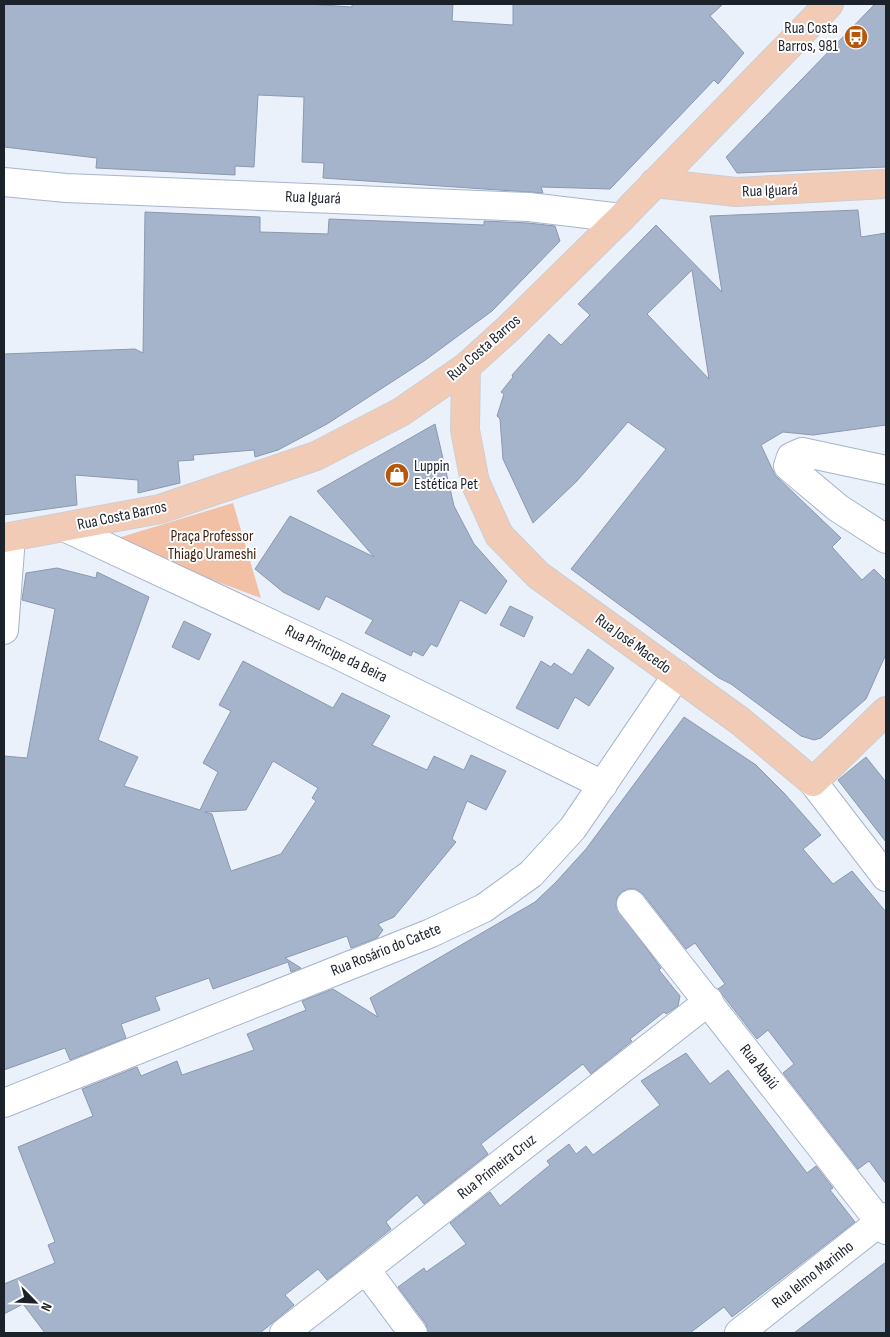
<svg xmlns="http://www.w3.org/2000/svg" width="890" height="1337" font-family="'Sofia Sans Condensed',sans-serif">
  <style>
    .green { fill: #f2c0a5 }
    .building { fill: #a5b3cb; stroke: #8a99af; fill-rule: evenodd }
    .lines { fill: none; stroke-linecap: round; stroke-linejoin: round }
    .minor-casing { stroke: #a6b4cb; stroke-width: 30 }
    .major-casing { stroke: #cdced0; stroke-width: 30 }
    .minor { stroke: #fff; stroke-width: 28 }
    .major { stroke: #f2cbb6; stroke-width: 28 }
    .labels { text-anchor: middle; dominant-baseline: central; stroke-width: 4; stroke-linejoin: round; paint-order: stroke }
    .poi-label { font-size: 16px; fill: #1c222a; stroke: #fefefe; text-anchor: end }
    .street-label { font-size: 16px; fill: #1c222a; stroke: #fefefe }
    .park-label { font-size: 16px; fill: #432310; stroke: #fefefe }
  </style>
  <rect width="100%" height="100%" fill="#ebf1fb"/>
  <path class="green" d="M 233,503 L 261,598 L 108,541 Z"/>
  <path class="building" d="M 4,4 L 308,4 L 352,7 L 352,4 L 453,4 L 452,21 L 513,25 L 513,4 L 723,4 L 710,16 L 744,53 L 718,84 L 714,80 L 610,189 L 541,187 L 543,193 L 323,178 L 324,163 L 302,162 L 304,97 L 258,95 L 254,167 L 235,166 L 235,175 L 96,168 L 97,158 L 4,147 Z
    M 875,4 L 886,4 L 886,167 L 737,173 L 726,157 Z
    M 858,210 L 861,237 L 886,233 L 886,425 L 813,435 L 783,432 L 761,445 L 775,475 L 841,538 L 832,547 L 862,580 L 874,569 L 886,581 L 886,654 L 866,699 L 821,738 L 814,740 L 801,736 L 731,684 L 719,678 L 571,569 L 666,449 L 628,422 L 577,481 L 533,523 L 503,459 L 500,419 L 497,416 L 504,394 L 501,392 L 513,377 L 512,375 L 549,334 L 561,345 L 590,315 L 578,304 L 656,225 L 722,292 L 710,216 ZM 692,270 L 709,379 L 647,314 Z
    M 145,212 L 260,217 L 260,232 L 328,234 L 329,219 L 484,225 L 484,221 L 528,223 L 555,226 L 560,241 L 492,311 L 424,361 L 327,424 L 278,450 L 255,457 L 254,450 L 193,455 L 194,460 L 178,461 L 180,483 L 138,493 L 138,480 L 75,475 L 77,505 L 4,515 L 4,354 L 135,349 L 143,353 Z
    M 435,424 L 454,506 L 474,544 L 507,581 L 486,614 L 460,600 L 437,647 L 431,644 L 423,656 L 413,651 L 411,656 L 365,633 L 373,620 L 326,596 L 319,610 L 283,592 L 255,569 L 290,516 L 374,557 L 317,491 Z
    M 57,568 L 96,578 L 97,572 L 149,597 L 98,740 L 138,757 L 124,786 L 200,810 L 218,772 L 203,763 L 231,711 L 219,705 L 243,661 L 333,708 L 342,693 L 390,716 L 372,745 L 427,770 L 434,756 L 464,770 L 471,755 L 506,771 L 486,810 L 467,801 L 452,839 L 456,842 L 394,917 L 378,924 L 383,930 L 377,938 L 351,948 L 347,936 L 285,958 L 301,968 L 291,972 L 288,962 L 213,989 L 209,978 L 155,997 L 160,1010 L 121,1024 L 126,1038 L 70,1060 L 65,1048 L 4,1070 L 4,756 L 27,758 L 55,609 L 22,600 L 26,573 ZM 273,761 L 318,788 L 312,798 L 316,801 L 281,854 L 231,871 L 212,814 L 205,812 L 246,810 Z
    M 510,606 L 533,617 L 524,637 L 500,625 Z
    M 184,621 L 211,634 L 199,660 L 172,647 Z
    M 588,649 L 614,668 L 589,706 L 575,697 L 558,729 L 516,708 L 541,661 L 551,667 L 554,663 L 572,675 Z
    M 684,717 L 756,765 L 784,793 L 821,835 L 803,849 L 833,884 L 852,871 L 886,912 L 886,1184 L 869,1161 L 858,1169 L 783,1073 L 794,1064 L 768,1030 L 757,1039 L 718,989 L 725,984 L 695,943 L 686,949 L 643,894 L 636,889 L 628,889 L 621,892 L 617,898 L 616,907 L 661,968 L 659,970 L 680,996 L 678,1006 L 666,1014 L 664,1012 L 630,1039 L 632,1041 L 591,1074 L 583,1064 L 481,1144 L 488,1154 L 424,1204 L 417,1195 L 386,1222 L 391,1229 L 327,1280 L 318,1269 L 285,1295 L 294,1305 L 260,1333 L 45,1333 L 23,1304 L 4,1314 L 4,1284 L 55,1263 L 48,1245 L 55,1242 L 18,1147 L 93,1116 L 82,1089 L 137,1067 L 141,1076 L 177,1061 L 182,1075 L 254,1050 L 247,1034 L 306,1010 L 302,1001 L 333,989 L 378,1017 L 370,998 L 535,902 L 556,882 L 586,849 Z
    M 866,757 L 886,782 L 886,842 L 838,780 Z
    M 686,1053 L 710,1084 L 728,1070 L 807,1173 L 816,1166 L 833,1188 L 830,1190 L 855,1222 L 732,1317 L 724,1307 L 690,1333 L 428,1333 L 426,1324 L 398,1287 L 424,1268 L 426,1272 L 466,1244 L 450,1223 L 490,1192 L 500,1206 L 550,1165 L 547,1161 L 569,1144 L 576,1154 L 586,1146 L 593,1155 L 660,1105 L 641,1081 Z
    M 886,1262 L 886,1333 L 794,1333 L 861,1281 Z"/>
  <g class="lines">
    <g class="minor-casing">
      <path id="minor" d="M 4,182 L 66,188 L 529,207 L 621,218
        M 886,470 L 802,452 L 791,457 L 788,466 L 838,508 L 886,539
        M 66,528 L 336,654 L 603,785
        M 4,630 L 11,537
        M 813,782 L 886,877
        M 631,904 L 886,1230
        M 4,1103 L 431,933 L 484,908 L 531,874 L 573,828 L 677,675
        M 366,1270 L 413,1333
        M 284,1333 L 709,1001
        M 739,1333 L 886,1217"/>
    </g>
    <g class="major-casing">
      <path id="major" d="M 654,183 L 736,192 L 886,184
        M 466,367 L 465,430 L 475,482 L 499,535 L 538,575 L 740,721 L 813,782 L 886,711
        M 4,538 L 160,509 L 316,456 L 401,412 L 466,367 L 509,328 L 621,218 L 829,4"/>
    </g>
    <use href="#minor" class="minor"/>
    <use href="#major" class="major"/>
  </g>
  <defs>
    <g id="bus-disc" transform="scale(1.25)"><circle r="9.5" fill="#b6570d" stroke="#fefefe"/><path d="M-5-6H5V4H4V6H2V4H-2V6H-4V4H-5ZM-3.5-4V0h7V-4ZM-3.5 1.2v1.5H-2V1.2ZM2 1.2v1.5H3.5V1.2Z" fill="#fff"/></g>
    <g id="shop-disc" transform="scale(1.25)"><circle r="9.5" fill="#b6570d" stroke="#fefefe"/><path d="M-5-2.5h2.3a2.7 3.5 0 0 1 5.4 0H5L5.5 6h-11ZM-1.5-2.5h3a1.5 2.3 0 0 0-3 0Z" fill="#fff"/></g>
  </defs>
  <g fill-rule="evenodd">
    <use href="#bus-disc" x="856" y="37"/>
    <use href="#shop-disc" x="397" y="475"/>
  </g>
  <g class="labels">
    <g class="poi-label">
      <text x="838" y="28">Rua Costa<tspan x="838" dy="18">Barros, 981</tspan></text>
      <text x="414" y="466" text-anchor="start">Luppin<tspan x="414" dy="18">Estética Pet</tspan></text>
    </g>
    <g class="street-label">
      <text transform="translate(770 191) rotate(-2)">Rua Iguará</text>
      <text transform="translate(313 198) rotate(2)">Rua Iguará</text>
      <text transform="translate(484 348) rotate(-41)">Rua Costa Barros</text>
      <text transform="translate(122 516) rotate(-12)">Rua Costa Barros</text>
      <text transform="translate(633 644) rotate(36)">Rua José Macedo</text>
      <text transform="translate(336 654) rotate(26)">Rua Principe da Beira</text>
      <text transform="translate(386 950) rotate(-22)">Rua Rosário do Catete</text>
      <text transform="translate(759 1067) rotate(52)">Rua Abaiú</text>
      <text transform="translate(497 1167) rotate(-38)">Rua Primeira Cruz</text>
      <text transform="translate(813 1275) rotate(-38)">Rua Ielmo Marinho</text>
    </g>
    <g class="park-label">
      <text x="212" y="536">Praça Professor<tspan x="212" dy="18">Thiago Urameshi</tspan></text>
    </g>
  </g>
  <rect width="890" height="1337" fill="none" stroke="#1c222a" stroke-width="10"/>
  <g transform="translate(35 1302) rotate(114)" stroke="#fefefe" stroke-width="4" paint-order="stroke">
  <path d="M0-4L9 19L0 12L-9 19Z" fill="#1c222a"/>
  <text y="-8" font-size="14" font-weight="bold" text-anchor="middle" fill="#1c222a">N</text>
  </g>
</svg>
